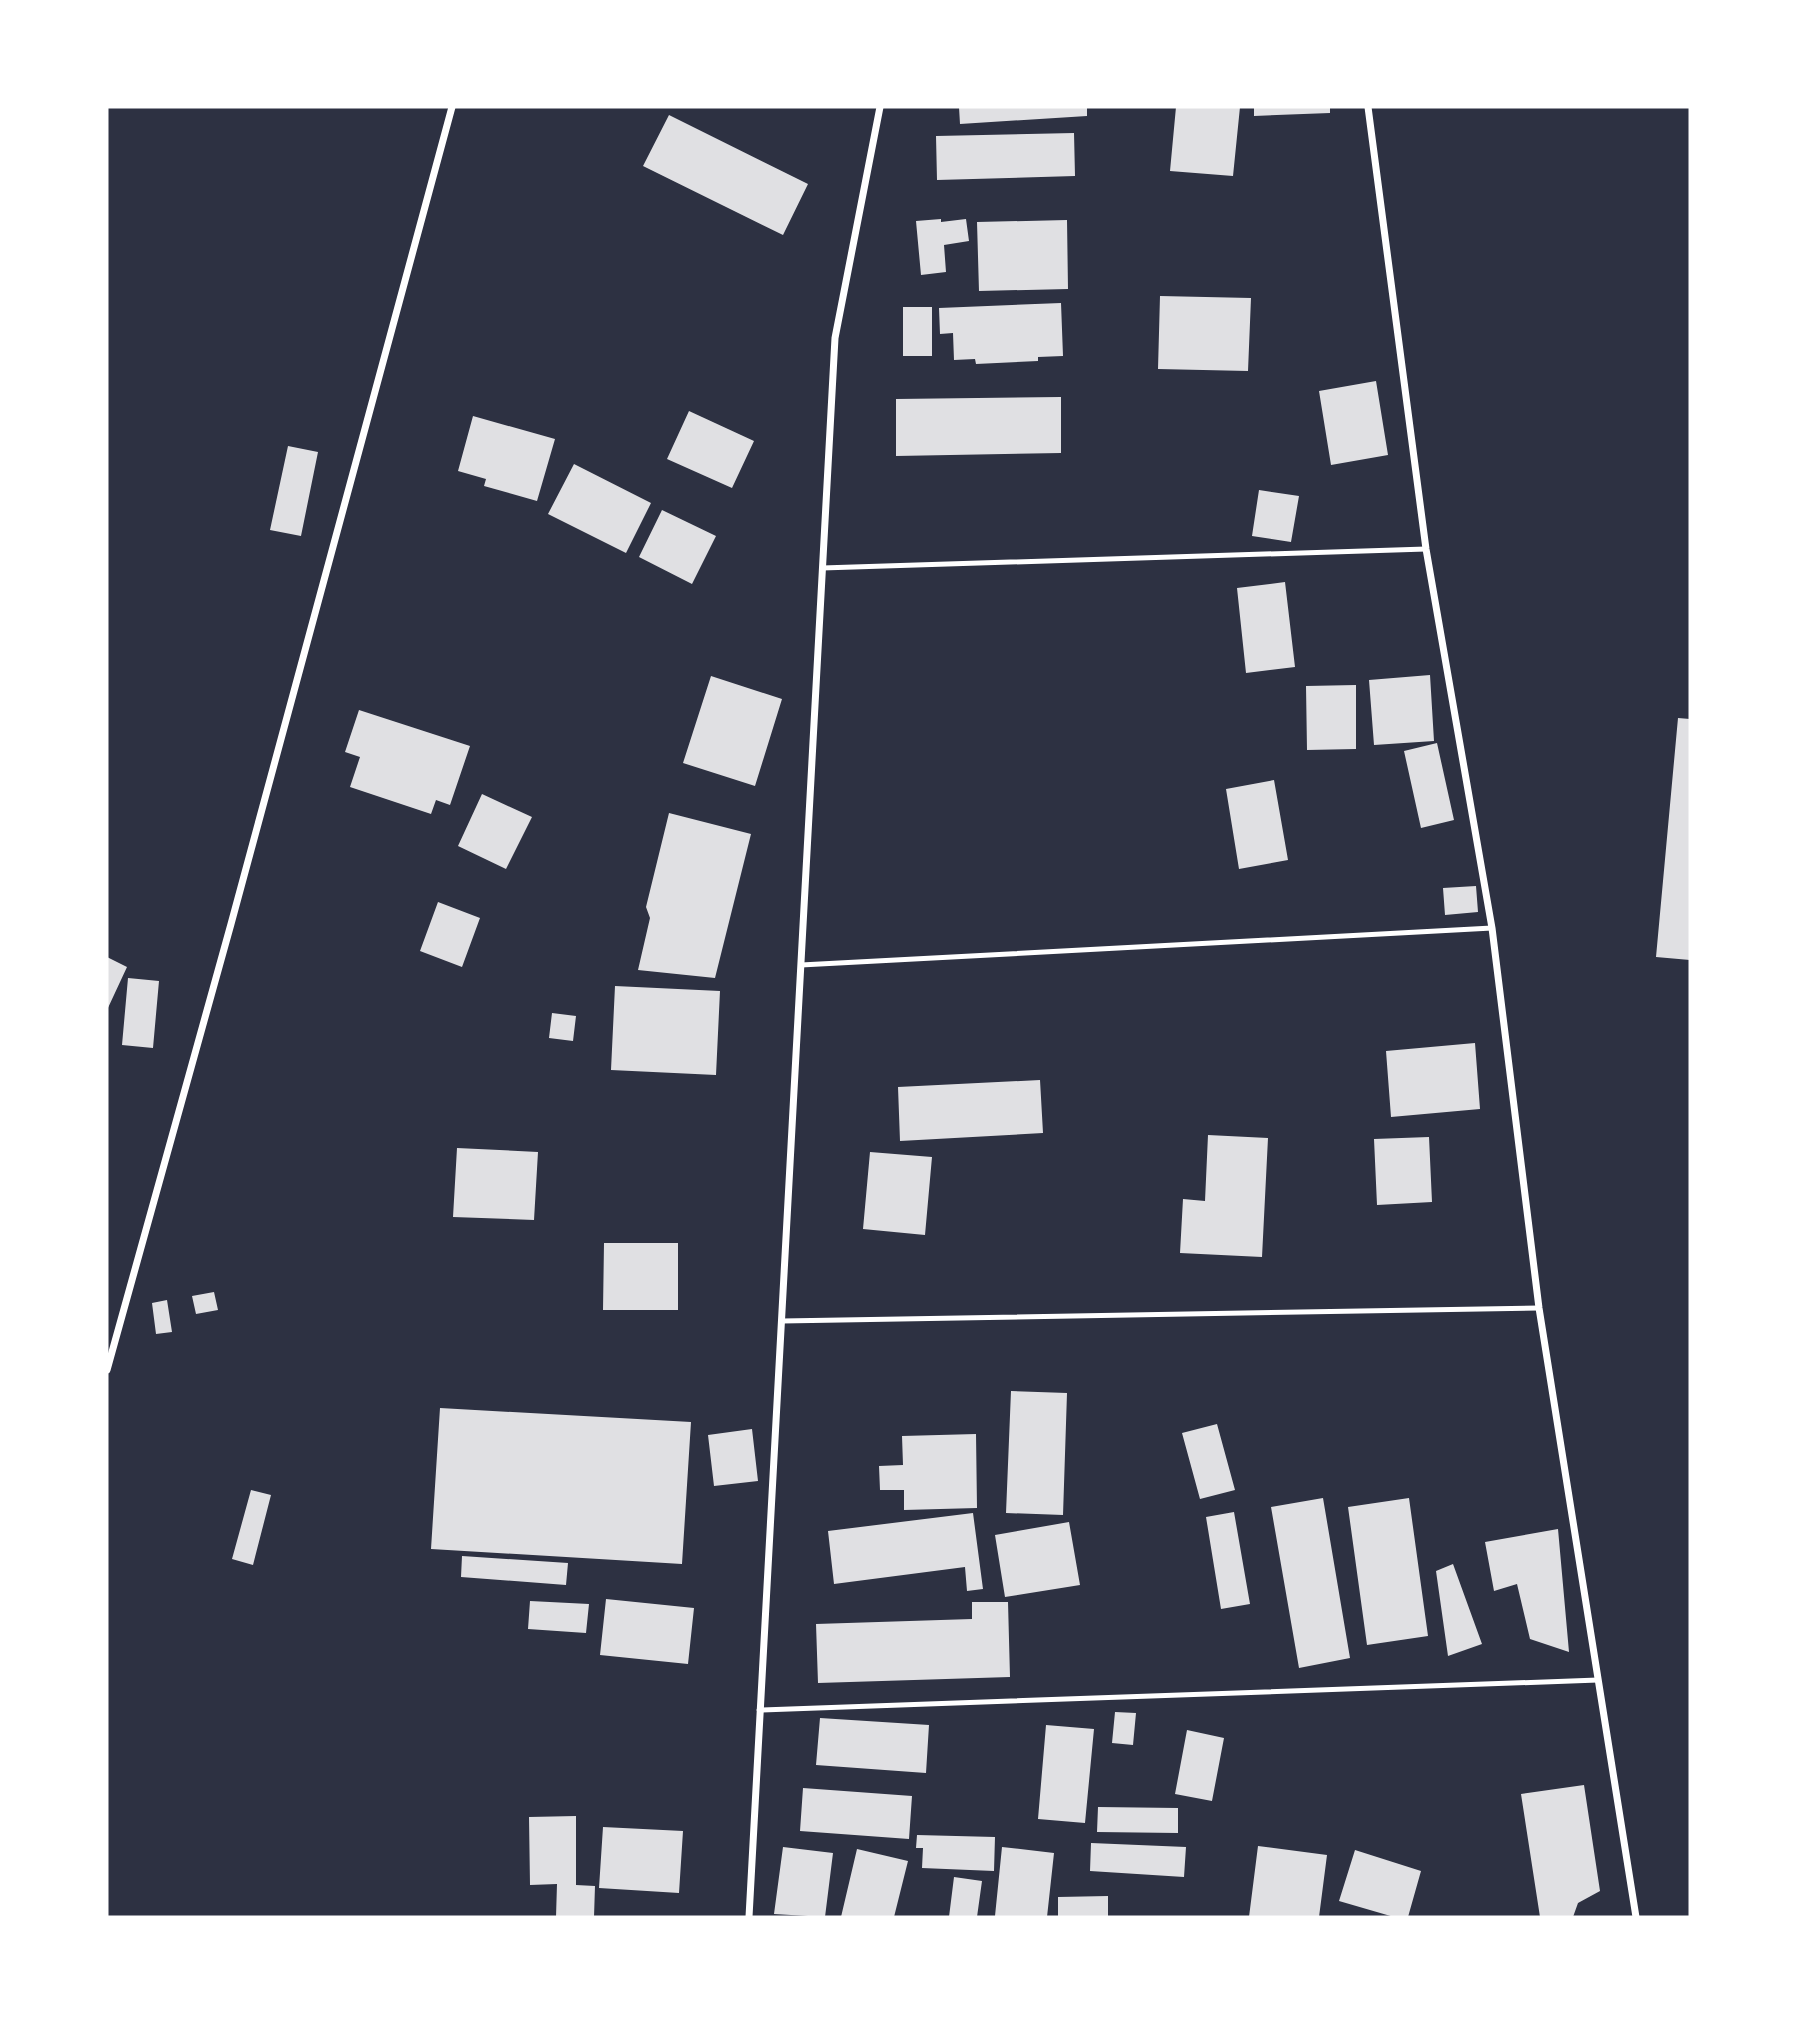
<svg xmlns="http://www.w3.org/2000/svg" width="1797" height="2024" font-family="Mulish,sans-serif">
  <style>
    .building { fill: #e0e0e3 }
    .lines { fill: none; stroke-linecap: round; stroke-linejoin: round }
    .service { stroke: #fff; stroke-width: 5 }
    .minor { stroke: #fff; stroke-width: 7 }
  </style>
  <rect width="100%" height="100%" fill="#2d3142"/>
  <path class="building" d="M 959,107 L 1087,107 L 1087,116 L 960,124 Z
    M 1176,107 L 1240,107 L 1233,176 L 1170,171 Z
    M 1254,107 L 1330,107 L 1330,113 L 1254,116 Z
    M 669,115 L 808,184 L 783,235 L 643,166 Z
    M 1074,133 L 1075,176 L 937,180 L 936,136 Z
    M 941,219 L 941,222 L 966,219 L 969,241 L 944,245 L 946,272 L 921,275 L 916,221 Z
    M 1067,220 L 1068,289 L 979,291 L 977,222 Z
    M 1160,296 L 1251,298 L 1248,371 L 1158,369 Z
    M 1061,303 L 1063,356 L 1038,357 L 1038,361 L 976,364 L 975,359 L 954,360 L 953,333 L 940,334 L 939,308 Z
    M 903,307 L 932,307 L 932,356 L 903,356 Z
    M 1376,381 L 1388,455 L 1331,465 L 1319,391 Z
    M 1061,397 L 1061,453 L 896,456 L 896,399 Z
    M 689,411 L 754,441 L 732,488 L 667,459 Z
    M 473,416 L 555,439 L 537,501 L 484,486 L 486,479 L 458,471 Z
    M 288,446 L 318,452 L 301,536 L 270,530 Z
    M 574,464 L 651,503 L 626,553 L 548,514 Z
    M 1259,490 L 1299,496 L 1291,542 L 1252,536 Z
    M 662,510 L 716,536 L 692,584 L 639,557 Z
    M 1285,582 L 1295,667 L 1246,673 L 1237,588 Z
    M 1430,675 L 1434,741 L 1374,745 L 1369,680 Z
    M 711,676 L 782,699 L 755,786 L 683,763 Z
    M 1356,685 L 1356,749 L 1307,750 L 1306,686 Z
    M 359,710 L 470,746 L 450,805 L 436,800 L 431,814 L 350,787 L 360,757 L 345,752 Z
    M 1678,718 L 1690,719 L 1690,960 L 1656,957 Z
    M 1437,743 L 1454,820 L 1421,828 L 1404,751 Z
    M 1274,780 L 1288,860 L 1239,869 L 1226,789 Z
    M 482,794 L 532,817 L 506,869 L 458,846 Z
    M 669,813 L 751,834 L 715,978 L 638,970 L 650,918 L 646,907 Z
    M 1476,886 L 1478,912 L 1445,915 L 1443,888 Z
    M 438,902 L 480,918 L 462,967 L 420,951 Z
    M 107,957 L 127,967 L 107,1010 Z
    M 128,978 L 159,981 L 153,1048 L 122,1045 Z
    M 615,986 L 720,991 L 716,1075 L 611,1070 Z
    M 552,1013 L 576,1016 L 573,1041 L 549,1038 Z
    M 1475,1043 L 1480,1109 L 1391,1117 L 1386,1051 Z
    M 1040,1080 L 1043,1133 L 900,1141 L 898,1087 Z
    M 1208,1135 L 1268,1138 L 1262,1257 L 1180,1253 L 1183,1199 L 1205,1201 Z
    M 1429,1137 L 1432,1202 L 1377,1205 L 1374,1139 Z
    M 457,1148 L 538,1152 L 534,1220 L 453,1217 Z
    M 870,1152 L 932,1157 L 925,1235 L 863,1229 Z
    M 604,1243 L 678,1243 L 678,1310 L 603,1310 Z
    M 214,1292 L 218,1310 L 196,1314 L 192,1296 Z
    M 167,1300 L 172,1332 L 156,1334 L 152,1303 Z
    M 1011,1391 L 1067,1393 L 1063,1515 L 1006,1513 Z
    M 440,1408 L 691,1422 L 682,1564 L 431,1549 Z
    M 1217,1424 L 1235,1490 L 1200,1499 L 1182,1433 Z
    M 752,1429 L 758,1481 L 714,1486 L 708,1435 Z
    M 976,1434 L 977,1508 L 904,1510 L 904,1490 L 880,1490 L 879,1466 L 903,1465 L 902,1436 Z
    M 251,1490 L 271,1495 L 253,1565 L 232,1559 Z
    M 1323,1498 L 1350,1658 L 1299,1668 L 1271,1507 Z
    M 1409,1498 L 1428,1636 L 1367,1645 L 1348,1507 Z
    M 1234,1512 L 1250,1604 L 1221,1609 L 1206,1517 Z
    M 973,1513 L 983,1589 L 967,1591 L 965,1567 L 834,1584 L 828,1531 Z
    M 1069,1522 L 1080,1585 L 1005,1597 L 995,1535 Z
    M 1558,1529 L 1569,1652 L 1530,1639 L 1517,1584 L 1494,1591 L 1485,1542 Z
    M 462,1556 L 568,1563 L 566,1585 L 461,1577 Z
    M 1453,1564 L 1482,1644 L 1448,1656 L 1436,1571 Z
    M 606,1599 L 694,1608 L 688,1664 L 600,1655 Z
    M 530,1601 L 589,1604 L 586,1633 L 528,1629 Z
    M 972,1602 L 1008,1602 L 1010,1677 L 818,1683 L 816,1624 L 972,1619 Z
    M 1115,1712 L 1136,1713 L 1133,1745 L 1112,1743 Z
    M 820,1718 L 929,1725 L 926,1773 L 816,1765 Z
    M 1046,1725 L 1094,1729 L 1085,1823 L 1038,1819 Z
    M 1187,1730 L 1224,1738 L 1212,1801 L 1175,1794 Z
    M 1584,1785 L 1600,1891 L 1578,1903 L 1573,1917 L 1540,1917 L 1521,1794 Z
    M 803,1788 L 912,1796 L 909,1839 L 800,1831 Z
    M 1098,1807 L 1178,1808 L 1178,1833 L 1097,1832 Z
    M 576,1816 L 576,1885 L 595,1886 L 594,1917 L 556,1917 L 557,1884 L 530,1885 L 529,1817 Z
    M 603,1827 L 683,1831 L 679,1893 L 599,1888 Z
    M 917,1835 L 995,1837 L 994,1871 L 922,1868 L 923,1848 L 916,1848 Z
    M 1091,1843 L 1186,1847 L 1184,1877 L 1090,1871 Z
    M 1258,1846 L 1327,1855 L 1319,1917 L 1249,1917 Z
    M 783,1847 L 833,1853 L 825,1917 L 774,1914 Z
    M 1002,1847 L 1054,1853 L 1047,1917 L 995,1916 Z
    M 857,1849 L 908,1861 L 894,1917 L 841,1917 Z
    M 1355,1850 L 1421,1871 L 1408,1917 L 1394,1917 L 1339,1901 Z
    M 954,1877 L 982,1881 L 977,1917 L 949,1917 Z
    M 1108,1896 L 1108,1917 L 1058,1917 L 1058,1897 Z"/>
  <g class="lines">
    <path class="service" d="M 822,568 L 1426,549
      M 801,965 L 1492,928
      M 782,1321 L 1539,1308
      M 759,1710 L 1598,1680"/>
    <path class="minor" d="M 1368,107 L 1426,549 L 1492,928 L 1539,1308 L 1636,1917
      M 107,1370 L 231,924 L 452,107
      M 749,1917 L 835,338 L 880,107"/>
  </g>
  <rect width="1797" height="2024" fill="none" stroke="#ffffff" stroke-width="217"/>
</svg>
